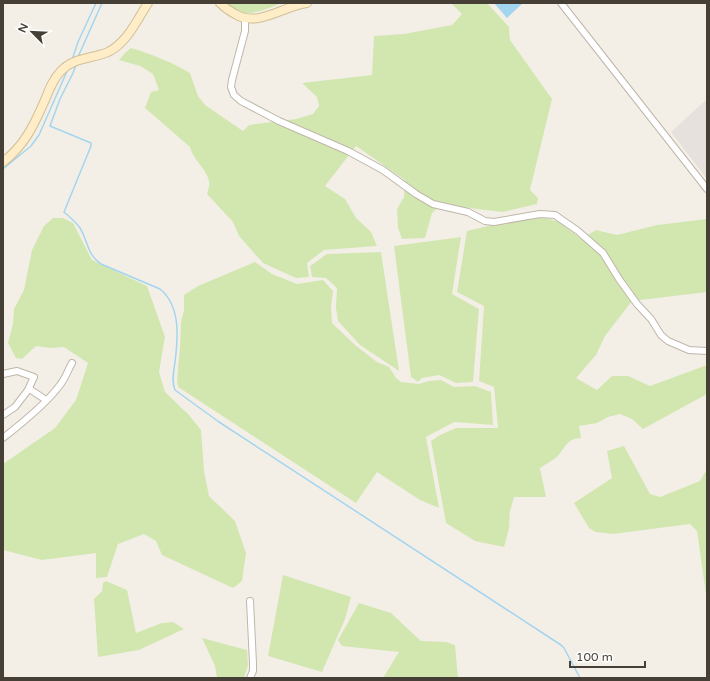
<svg xmlns="http://www.w3.org/2000/svg" width="710" height="681" font-family="'Varela Round',sans-serif">
  <style>
    .industrial { fill: #e6e1dc }
    .green { fill: #d2e7b0 }
    .water { fill: #a4d5ef }
    .lines { fill: none; stroke-linecap: round; stroke-linejoin: round }
    .stream { stroke: #a4d5ef; stroke-width: 1.5 }
    .street-casing { stroke: #bfb6aa; stroke-width: 8 }
    .secondary-casing { stroke: #d2bf98; stroke-width: 10 }
    .street { stroke: #fff; stroke-width: 6 }
    .secondary { stroke: #feedc7; stroke-width: 8 }
  </style>
  <rect width="100%" height="100%" fill="#f3efe7"/>
  <path class="industrial" d="M 707,99 L 707,179 L 671,132 Z"/>
  <path class="green" d="M 227,3 L 282,3 C 268,8 251,17 237,11 C 233,10 230,6 227,3 Z
    M 451,3 L 487,3 L 509,27 L 510,40 L 552,99 L 530,190 L 538,198 L 537,204 L 502,212 L 461,207 L 444,203 L 432,213 L 425,238 L 402,239 L 398,228 L 397,209 L 404,197 L 405,180 L 356,146 L 325,186 L 345,199 L 356,218 L 371,232 L 377,246 L 324,250 L 307,263 L 309,277 L 296,278 L 263,263 L 239,236 L 233,222 L 207,194 C 208,190 210,185 209,181 C 206,168 193,160 190,147 L 145,108 L 151,92 L 159,90 L 153,74 L 140,66 L 119,60 L 125,53 L 131,48 C 152,54 171,62 190,73 L 198,96 L 205,105 L 243,131 L 249,125 L 296,119 L 313,114 L 319,106 L 317,97 L 302,83 L 372,75 L 374,36 L 404,34 L 452,25 L 462,14 Z
    M 53,218 L 63,218 L 73,223 L 92,260 L 147,286 L 165,337 L 159,372 L 165,392 L 189,415 L 201,430 L 204,471 L 209,496 L 235,521 L 246,553 L 242,581 L 233,588 L 162,555 L 156,541 L 144,534 L 118,544 L 107,577 L 96,578 L 96,553 L 42,560 L 3,550 L 3,464 L 55,428 L 76,400 L 88,363 L 64,347 L 50,348 L 36,346 L 22,359 L 16,358 L 8,343 L 13,324 L 14,309 L 24,290 L 32,250 L 44,226 Z
    M 522,218 L 546,218 L 559,222 L 581,239 L 596,230 L 617,235 L 657,225 L 707,219 L 707,292 L 632,301 L 605,336 L 596,355 L 576,378 L 597,390 L 612,376 L 628,376 L 650,386 L 707,365 L 707,394 L 643,429 L 632,419 L 620,414 L 608,417 L 597,423 L 579,426 L 581,438 C 566,439 566,447 557,457 C 552,461 546,464 540,468 L 546,497 L 514,497 L 510,511 L 509,528 L 504,547 L 475,541 L 446,523 L 431,441 L 440,435 L 456,428 L 498,428 L 494,387 L 479,381 L 484,306 L 457,292 L 467,231 Z
    M 461,237 L 452,294 L 479,309 L 473,382 L 456,383 L 439,375 L 422,378 L 418,382 L 411,377 L 394,246 Z
    M 381,252 L 399,371 L 360,345 L 338,321 L 336,308 L 337,288 L 326,278 L 312,277 L 310,266 L 327,254 Z
    M 255,262 L 272,274 L 297,284 L 323,280 L 333,291 L 331,306 L 332,323 L 355,345 L 377,362 L 389,367 L 396,378 L 401,382 L 419,384 L 429,381 L 441,380 L 454,387 L 475,386 L 491,392 L 493,425 L 454,422 L 426,437 L 439,508 L 420,500 L 377,472 L 356,503 L 178,387 L 177,381 L 180,347 L 181,322 L 184,310 L 184,295 L 198,286 Z
    M 624,446 L 650,494 L 660,497 L 700,481 L 707,469 L 707,594 L 706,594 L 697,531 L 690,524 L 613,534 L 595,532 L 589,528 L 574,503 L 612,478 L 607,451 Z
    M 283,575 L 351,597 L 345,619 L 322,672 L 268,656 Z
    M 106,581 L 127,590 L 136,633 L 162,623 L 173,622 L 184,629 L 139,650 L 98,657 L 94,599 L 102,591 L 103,583 Z
    M 359,603 L 391,613 L 421,641 L 446,642 L 455,645 L 458,678 L 383,678 L 399,652 L 342,646 L 338,640 Z
    M 202,638 L 247,650 L 248,665 L 244,678 L 217,678 L 215,666 Z"/>
  <path class="water" d="M 494,3 L 523,3 L 507,18 Z"/>
  <g class="lines">
    <path class="stream" d="M 78,57 L 102,3
      M 72,60 L 78,42 L 96,3
      M 76,65 L 73,73 L 60,99 L 50,126 L 91,143 L 91,146 L 64,212 C 70,217 76,222 80,228 C 88,241 87,255 101,264 L 160,289 C 181,306 178,338 175,362 C 174,371 171,381 175,390 L 219,422 L 561,645 L 564,648 L 580,678
      M 3,169 L 31,146 L 39,135 L 68,69"/>
    <g class="street-casing">
      <path id="street" d="M 561,3 L 707,189
        M 245,18 L 245,31 L 232,80 L 231,87 L 234,95 L 241,101 L 279,121 L 348,151 L 383,170 L 416,194 L 433,204 L 468,212 L 485,221 L 494,222 L 540,214 L 555,215 L 578,231 L 603,253 L 619,279 L 637,304 L 651,319 L 661,335 L 668,341 L 689,350 L 707,351
        M 3,374 L 17,371 L 34,377 L 28,390
        M 3,415 L 15,407 L 28,390 L 31,390 L 46,400
        M 3,438 C 21,424 47,403 60,385 C 65,379 68,370 72,363
        M 250,601 L 253,663 L 253,671 L 250,678"/>
    </g>
    <g class="secondary-casing">
      <path id="secondary" d="M 220,3 C 224,7 229,11 235,14 C 258,28 283,6 307,3
        M 3,162 C 25,145 34,125 45,100 C 49,90 53,79 61,71 C 74,57 92,59 108,52 C 127,43 137,20 148,3"/>
    </g>
    <use href="#street" class="street"/>
    <use href="#secondary" class="secondary"/>
  </g>
  <rect width="710" height="681" fill="none" stroke="#463f36" stroke-width="8"/>
  <g transform="translate(32 32) rotate(294)" stroke="#ffffff" stroke-width="3" paint-order="stroke">
  <path d="M0-3L7 15L0 10L-7 15Z" fill="#463f36"/>
  <text y="-6" font-size="11" font-weight="bold" text-anchor="middle" fill="#463f36">N</text>
  </g>
  <path d="M570 661v6h75v-6" fill="none" stroke="#463f36" stroke-width="2"/>
  <text x="576" y="661" font-size="12" fill="#463f36" stroke="#ffffff" stroke-width="3" paint-order="stroke">100 m</text>
</svg>
